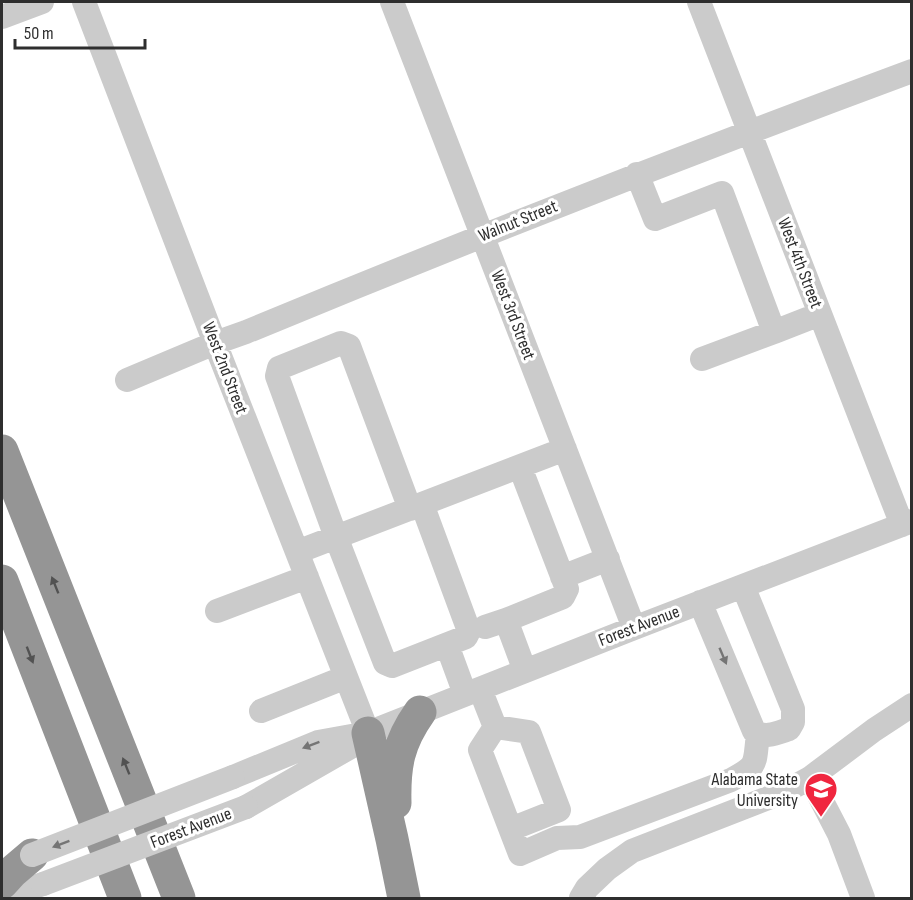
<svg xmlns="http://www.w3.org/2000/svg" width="913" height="900" font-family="'Sofia Sans Condensed',sans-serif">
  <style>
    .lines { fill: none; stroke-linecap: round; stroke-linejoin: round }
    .minor { stroke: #cbcbcb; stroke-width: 24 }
    .highway { stroke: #959595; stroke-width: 33 }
    .minor-bridge { stroke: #cbcbcb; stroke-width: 24 }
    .oneway { fill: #525252 }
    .oneway2 { fill: #757575 }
    .labels { text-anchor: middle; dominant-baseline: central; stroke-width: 6; stroke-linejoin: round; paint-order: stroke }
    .street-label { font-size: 18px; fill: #2e2e2e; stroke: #fff }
    .poi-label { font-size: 18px; fill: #2e2e2e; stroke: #fff; text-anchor: end }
  </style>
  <rect width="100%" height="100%" fill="#fff"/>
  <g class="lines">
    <path class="minor" d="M 84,2 L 215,343 L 368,733
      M 392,2 L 634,628
      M 699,2 L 902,525
      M 2,17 L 42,2
      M 637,174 L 655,219 L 722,193 L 774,332 L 820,314
      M 702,359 L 774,332
      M 127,380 L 215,343 L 246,332 C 466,241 688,154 912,71
      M 520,467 L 567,589 L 563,597 L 506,620 L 525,671
      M 410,509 L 349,346 L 341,343 L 279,368 L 277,376 L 336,537 L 385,663 L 392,666 L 466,637 L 469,631 L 422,504
      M 297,552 L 565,449
      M 562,577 L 608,559
      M 700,602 L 754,731 C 765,739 777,733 789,729 L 793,722 L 793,709 L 743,586
      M 217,611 L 307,577
      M 485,627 L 506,620
      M 447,645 L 465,694
      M 480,689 L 495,727 L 480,750 L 520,854 L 557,838 L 580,837 L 731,780 C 759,765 754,765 758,734
      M 261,711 L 346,677
      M 495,727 L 529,732 L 559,810 L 511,829
      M 233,777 L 318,742 L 368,733 L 634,628 L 912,521
      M 810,778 L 839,834 L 863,898
      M 246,807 L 354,745 L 362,738
      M 2,898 L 43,884
      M 581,898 L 587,888 L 607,869 L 632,851 L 786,791 L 810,778 L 874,730 L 912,705"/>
    <path class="highway" d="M 2,451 L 179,898
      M 2,581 L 125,898
      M 368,733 L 392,839 L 404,898
      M 395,803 C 394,766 398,743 420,712
      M 2,883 L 12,872 L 32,855"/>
    <path class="minor-bridge" d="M 32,855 L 233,777
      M 43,884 L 246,807"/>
  </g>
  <defs><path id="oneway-solid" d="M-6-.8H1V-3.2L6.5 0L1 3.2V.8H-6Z" transform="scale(1.5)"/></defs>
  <g class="oneway">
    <use href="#oneway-solid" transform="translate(55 585) rotate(-112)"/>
    <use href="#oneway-solid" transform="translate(30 655) rotate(69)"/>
    <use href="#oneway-solid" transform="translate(126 766) rotate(-112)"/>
  </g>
  <g class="oneway2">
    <use href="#oneway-solid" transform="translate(723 656) rotate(67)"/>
    <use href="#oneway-solid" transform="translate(311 745) rotate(159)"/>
    <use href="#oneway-solid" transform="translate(61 844) rotate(159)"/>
  </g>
  <defs>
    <g id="university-pin" transform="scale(1.725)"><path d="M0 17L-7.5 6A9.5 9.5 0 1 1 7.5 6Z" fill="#f0263f" stroke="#fff"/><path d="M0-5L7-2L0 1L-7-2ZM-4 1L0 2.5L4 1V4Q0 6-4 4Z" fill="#fff"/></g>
  </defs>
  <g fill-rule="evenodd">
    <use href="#university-pin" x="821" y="789"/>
  </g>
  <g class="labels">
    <g class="street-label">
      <text transform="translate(518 221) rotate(-22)">Walnut Street</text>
      <text transform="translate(800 263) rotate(69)">West 4th Street</text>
      <text transform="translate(513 315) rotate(69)">West 3rd Street</text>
      <text transform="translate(225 368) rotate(69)">West 2nd Street</text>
      <text transform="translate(639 626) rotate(-21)">Forest Avenue</text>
      <text transform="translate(191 828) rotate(-21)">Forest Avenue</text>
    </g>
    <g class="poi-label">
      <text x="798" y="779">Alabama State<tspan x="798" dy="21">University</tspan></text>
    </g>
  </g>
  <rect width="913" height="900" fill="none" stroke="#2e2e2e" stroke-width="6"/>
  <path d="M15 39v9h130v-9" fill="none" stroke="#2e2e2e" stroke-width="3"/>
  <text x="24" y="39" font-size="18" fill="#2e2e2e" stroke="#ffffff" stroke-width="4.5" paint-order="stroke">50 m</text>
</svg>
